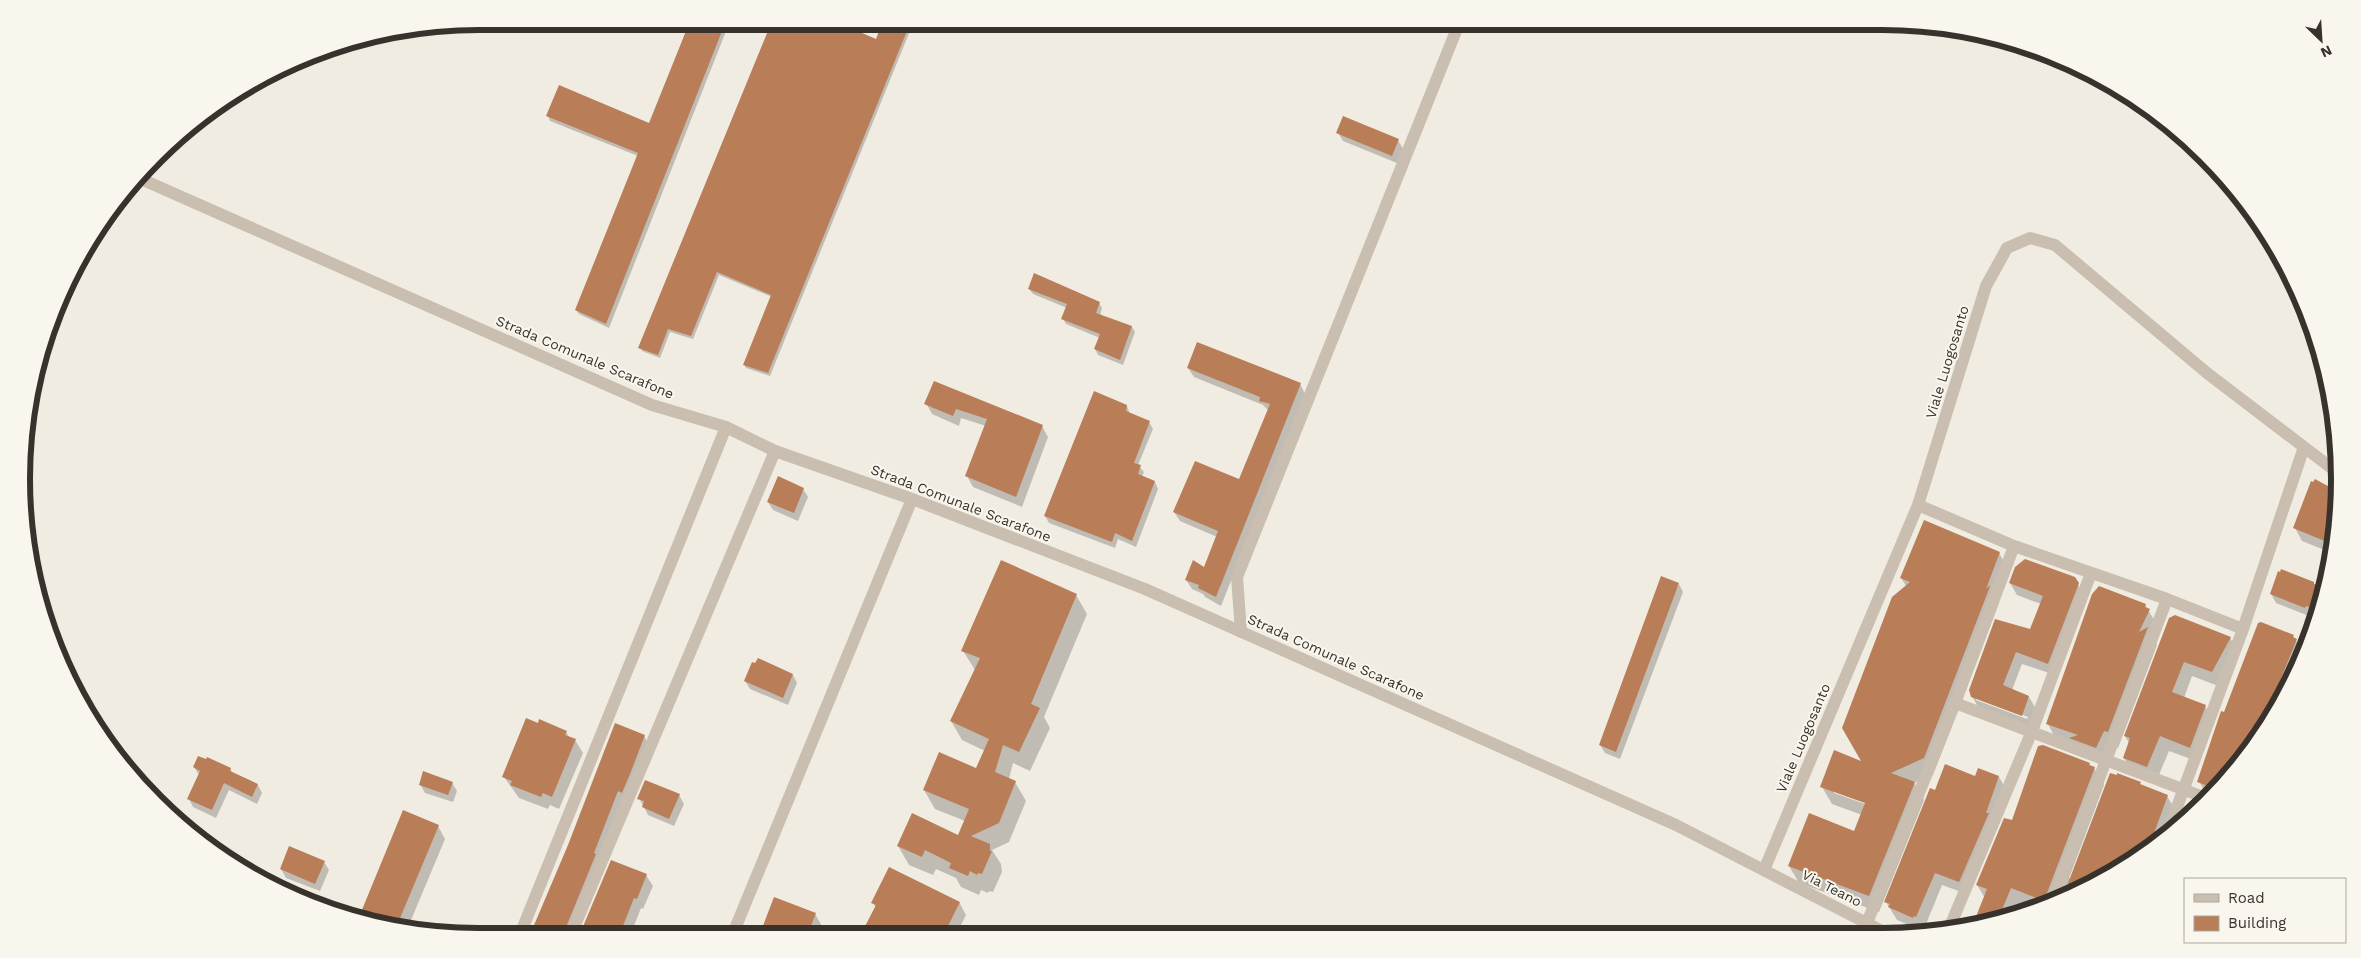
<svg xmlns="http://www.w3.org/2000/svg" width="2361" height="958" font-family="'Work Sans',sans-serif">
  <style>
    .shadow { fill: #0003; fill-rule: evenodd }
    .building { fill: #b97d58 }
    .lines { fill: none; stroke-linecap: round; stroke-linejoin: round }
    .minor { stroke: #c9beaf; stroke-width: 12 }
    .tertiary { stroke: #c9beaf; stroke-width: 12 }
    .labels { text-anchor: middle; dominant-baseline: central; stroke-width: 4; stroke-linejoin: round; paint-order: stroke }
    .street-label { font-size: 14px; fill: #38322c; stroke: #f9f6ee }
    .rim { fill: none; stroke: #38322c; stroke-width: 6 }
  </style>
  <rect width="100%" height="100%" fill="#f1ece2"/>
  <path class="shadow" d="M 691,21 L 730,21 L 609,328 L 579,314 L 576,310 L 638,156 L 550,121 L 548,116 L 650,124 Z
    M 885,21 L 914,21 L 770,376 L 746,368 L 744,364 L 772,297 L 719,275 L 693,339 L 670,332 L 660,358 L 642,351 L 640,348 L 877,40 Z
    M 1061,21 L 1075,21 L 1072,26 Z
    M 1338,133 L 1398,140 L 1403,149 L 1397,163 L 1343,141 Z
    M 1029,289 L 1099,303 L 1102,308 L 1100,316 L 1132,327 L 1135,332 L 1123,365 L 1098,355 L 1095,349 L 1100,338 L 1066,324 L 1063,319 L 1067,308 L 1033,294 Z
    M 1188,368 L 1300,384 L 1305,394 L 1221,606 L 1205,597 L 1203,594 L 1192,589 L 1186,580 L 1205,569 L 1217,537 L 1180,521 L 1174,512 L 1239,481 L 1269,411 L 1263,405 L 1194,377 Z
    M 935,382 L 1042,426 L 1048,437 L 1022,507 L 973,487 L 967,476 L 986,426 L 961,418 L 959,426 L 932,414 L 926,403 Z
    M 1127,406 L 1130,414 L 1149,422 L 1153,429 L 1138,465 L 1144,472 L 1142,477 L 1155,482 L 1158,489 L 1136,547 L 1118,539 L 1115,548 L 1049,523 L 1045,516 Z
    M 2316,481 L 2337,493 L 2336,538 L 2332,553 L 2302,541 L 2295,528 Z
    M 803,489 L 808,497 L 798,521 L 773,510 L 768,502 Z
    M 1999,553 L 2009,570 L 1998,600 L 1999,603 L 1933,775 L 1914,783 L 1924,800 L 1879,912 L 1799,883 L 1789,866 L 1855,832 L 1862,815 L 1832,804 L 1822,787 L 1864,763 L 1906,586 L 1901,578 ZM 1834,791 L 1871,804 L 1871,806 L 1834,793 Z
    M 2074,578 L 2085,596 L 2055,675 L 2022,664 L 2012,690 L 2029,697 L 2036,709 L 2029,727 L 1979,709 L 1972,696 L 2030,631 L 2041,604 L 2017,595 L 2010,583 ZM 1976,698 L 2028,717 L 2027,719 L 1976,700 Z
    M 1679,584 L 1683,592 L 1620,759 L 1605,753 L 1600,745 Z
    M 2316,586 L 2321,595 L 2313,614 L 2310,613 L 2309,616 L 2276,603 L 2271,594 Z
    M 1076,595 L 1087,614 L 1044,717 L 1050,728 L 1030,771 L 1013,763 L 1009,779 L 1015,782 L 1026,801 L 1009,842 L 992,850 L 1001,864 L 1002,872 L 993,892 L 989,891 L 988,893 L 981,890 L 979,895 L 961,887 L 956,878 L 936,869 L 933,875 L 909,865 L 898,846 L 959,837 L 965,821 L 935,809 L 924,790 L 977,770 L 985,751 L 962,740 L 951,721 L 975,670 L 963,651 Z
    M 2145,605 L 2158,626 L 2153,639 L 2157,645 L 2118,748 L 2114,747 L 2106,764 L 2057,741 L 2048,724 Z
    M 2175,616 L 2230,638 L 2239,653 L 2221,687 L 2192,676 L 2184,698 L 2205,706 L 2214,721 L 2199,762 L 2169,751 L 2156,782 L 2133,773 L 2124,758 L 2129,743 L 2125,736 Z
    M 2293,636 L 2303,652 L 2262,734 L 2207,796 L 2199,781 L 2224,713 Z
    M 758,660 L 793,675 L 797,683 L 788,705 L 750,689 L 745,681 Z
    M 566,732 L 570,738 L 575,740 L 583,753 L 559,809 L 550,805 L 548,809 L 519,798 L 504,777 Z
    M 644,736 L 650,747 L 572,936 L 531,937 Z
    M 2089,764 L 2094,768 L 2104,785 L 2069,878 L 2071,879 L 2118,775 L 2167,796 L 2177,813 L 2170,832 L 2057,902 L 2032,909 L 2020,904 L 2017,913 L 1974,924 L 1985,898 L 1977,885 L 2013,821 Z
    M 194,767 L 230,769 L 233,773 L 258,785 L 262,793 L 257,804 L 229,790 L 216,818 L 193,807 L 189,799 L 199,775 Z
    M 1976,777 L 1999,777 L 2006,789 L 1967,894 L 1942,885 L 1924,929 L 1921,928 L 1920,930 L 1897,920 L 1886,902 L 1936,792 Z
    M 452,783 L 457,791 L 453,802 L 425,793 L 420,784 Z
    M 679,795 L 684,804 L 674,826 L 648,815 L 639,798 Z
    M 438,826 L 445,839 L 409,925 L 362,917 L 361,916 Z
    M 612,861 L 646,875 L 653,886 L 643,909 L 641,908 L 630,936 L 580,936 Z
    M 324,862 L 329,870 L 320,891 L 286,878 L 281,869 Z
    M 959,902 L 966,915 L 956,935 L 862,936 L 876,908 L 873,903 Z
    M 815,914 L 822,926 L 817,936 L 760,936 Z"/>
  <path class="building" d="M 690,21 L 726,21 L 606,324 L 575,310 L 638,153 L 546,116 L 559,85 L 649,123 Z
    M 772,21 L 834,21 L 876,39 L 883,21 L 911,21 L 768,373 L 743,365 L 771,295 L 717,272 L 691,336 L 668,329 L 658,355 L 638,348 Z
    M 1343,116 L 1399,139 L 1392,156 L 1336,133 Z
    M 1034,273 L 1100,302 L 1096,313 L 1132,326 L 1120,360 L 1094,349 L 1100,334 L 1061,319 L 1067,304 L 1028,289 Z
    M 1197,342 L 1301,383 L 1216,597 L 1198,588 L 1199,585 L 1185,580 L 1193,560 L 1204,567 L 1218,531 L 1173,512 L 1195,461 L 1239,479 L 1270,404 L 1259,401 L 1260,397 L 1187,368 Z
    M 934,381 L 1043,425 L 1016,497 L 965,476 L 987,419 L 956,409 L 953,416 L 924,404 Z
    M 1094,391 L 1127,405 L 1126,411 L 1150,421 L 1134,463 L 1141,465 L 1138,474 L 1155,481 L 1132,541 L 1115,533 L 1112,542 L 1044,516 Z
    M 778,476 L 804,488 L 794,513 L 767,502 Z
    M 2315,479 L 2337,491 L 2336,534 L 2332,544 L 2293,528 L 2311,481 L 2313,482 Z
    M 1924,520 L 2000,552 L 1986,589 L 1990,585 L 1989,589 L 1924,758 L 1891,773 L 1915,782 L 1869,896 L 1788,866 L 1809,813 L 1854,831 L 1865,803 L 1820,787 L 1834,750 L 1861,761 L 1842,728 L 1892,597 L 1910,582 L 1900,578 Z
    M 2025,559 L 2075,577 L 2079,583 L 2048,664 L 2016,652 L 2003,685 L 2029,696 L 2022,716 L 1971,697 L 1969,690 L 1995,619 L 2030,629 L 2043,596 L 2009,583 L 2015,567 Z
    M 1001,560 L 1077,594 L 1031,704 L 1040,708 L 1019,752 L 1003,745 L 995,772 L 1016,781 L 999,823 L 971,836 L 990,844 L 990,851 L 992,851 L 982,874 L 978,873 L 977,875 L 970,871 L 968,876 L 949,868 L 951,863 L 925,850 L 922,857 L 897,846 L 912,813 L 958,835 L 969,809 L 923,790 L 939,752 L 976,768 L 989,739 L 950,721 L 980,658 L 961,651 Z
    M 2281,569 L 2314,582 L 2314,584 L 2317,585 L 2309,607 L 2306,606 L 2305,608 L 2270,594 L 2278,571 L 2280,572 Z
    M 1661,576 L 1679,583 L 1616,752 L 1599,745 Z
    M 2099,586 L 2146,604 L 2145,607 L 2150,609 L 2139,632 L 2148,627 L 2108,732 L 2104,731 L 2096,748 L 2069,738 L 2078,735 L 2046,724 L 2092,594 Z
    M 2175,615 L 2231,637 L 2212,672 L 2184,662 L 2172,692 L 2206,705 L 2190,748 L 2160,736 L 2147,767 L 2123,758 L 2130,738 L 2124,736 L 2169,618 Z
    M 2261,622 L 2294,635 L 2293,637 L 2297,639 L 2255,742 L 2214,788 L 2197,782 L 2221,711 L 2224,712 L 2258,623 Z
    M 758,658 L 793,674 L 783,698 L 744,681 L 752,662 L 755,663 Z
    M 526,718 L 538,723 L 539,719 L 567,731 L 565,735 L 576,739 L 552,797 L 543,793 L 541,797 L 510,785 L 512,781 L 502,777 Z
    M 615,723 L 645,735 L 630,774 L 622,793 L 618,791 L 594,853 L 596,854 L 562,937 L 529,937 L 568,845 Z
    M 2043,745 L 2090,763 L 2089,765 L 2095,767 L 2044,901 L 2011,888 L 1999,917 L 1973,924 L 1987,889 L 1976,885 L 2004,818 L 2012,820 L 2038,746 Z
    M 198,756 L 206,759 L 207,757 L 231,768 L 230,771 L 258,784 L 252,797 L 224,783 L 212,810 L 187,799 L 200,771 L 193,767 Z
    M 1945,764 L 1975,776 L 1978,768 L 1999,776 L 1986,813 L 1989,813 L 1960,880 L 1959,882 L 1935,873 L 1916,917 L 1914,916 L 1913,918 L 1888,907 L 1890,904 L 1884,902 L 1930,788 L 1935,790 Z
    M 423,771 L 453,782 L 448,795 L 419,785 Z
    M 2110,773 L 2117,775 L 2117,773 L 2141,782 L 2140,784 L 2168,795 L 2150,844 L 2062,899 Z
    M 645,780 L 680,794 L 669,819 L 642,807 L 644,801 L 637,799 Z
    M 403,810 L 439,825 L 398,923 L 359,917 Z
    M 289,846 L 325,861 L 315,884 L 280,869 Z
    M 611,860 L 647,874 L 637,899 L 634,898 L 619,936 L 579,936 Z
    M 889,867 L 960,902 L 943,936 L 860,936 L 876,905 L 871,903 Z
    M 774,897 L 816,913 L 807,936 L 759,936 Z"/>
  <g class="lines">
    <path class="minor" d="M 1918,505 L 2014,546 L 2167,599 L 2243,629
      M 1241,632 L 1237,577 L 1460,21
      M 1955,703 L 2206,798
      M 2167,834 L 2243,629 L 2304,447
      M 1764,870 L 1918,505 L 1986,286 L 2007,248 L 2030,238 L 2055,245 L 2207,373 L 2338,473
      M 2052,903 L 2167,599
      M 1867,923 L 1955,703 L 2014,546
      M 1948,931 L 2032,731 L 2091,573
      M 732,936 L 912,499
      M 519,937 L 726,427
      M 570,937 L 775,451"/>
    <path class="tertiary" d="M 141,179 L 652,405 L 726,427 L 775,451 L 912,499 L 1145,589 L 1676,825 L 1886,933"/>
  </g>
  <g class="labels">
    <g class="street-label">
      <text transform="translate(585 357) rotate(23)">Strada Comunale Scarafone</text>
      <text transform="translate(1947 362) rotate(-73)">Viale Luogosanto</text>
      <text transform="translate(961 503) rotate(21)">Strada Comunale Scarafone</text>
      <text transform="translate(1336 657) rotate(24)">Strada Comunale Scarafone</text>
      <text transform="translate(1803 738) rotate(-67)">Viale Luogosanto</text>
      <text transform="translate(1832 888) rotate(27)">Via Teano</text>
    </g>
  </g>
  <path d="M0 0H2361V958H0ZM479 30H1882A449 449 0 0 1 2331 479V479A449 449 0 0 1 1882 928H479A449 449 0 0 1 30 479V479A449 449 0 0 1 479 30Z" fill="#f9f6ee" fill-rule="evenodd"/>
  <path class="rim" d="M479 30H1882A449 449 0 0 1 2331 479V479A449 449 0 0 1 1882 928H479A449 449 0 0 1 30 479V479A449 449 0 0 1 479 30Z"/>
  <rect x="2184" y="878" width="162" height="65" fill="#f9f6ee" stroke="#aca8a0"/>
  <rect x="2194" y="894" width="25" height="8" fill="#c9beaf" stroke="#aca8a0"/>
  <text x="2228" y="903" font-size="15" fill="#38322c">Road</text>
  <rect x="2194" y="916" width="25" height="15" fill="#b97d58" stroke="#aca8a0"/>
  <text x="2228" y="928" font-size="15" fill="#38322c">Building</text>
  <g transform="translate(2321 40) rotate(155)" stroke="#f9f6ee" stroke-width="4" paint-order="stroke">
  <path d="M0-4L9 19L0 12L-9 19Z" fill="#38322c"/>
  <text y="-8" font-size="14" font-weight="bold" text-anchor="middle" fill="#38322c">N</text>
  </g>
</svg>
